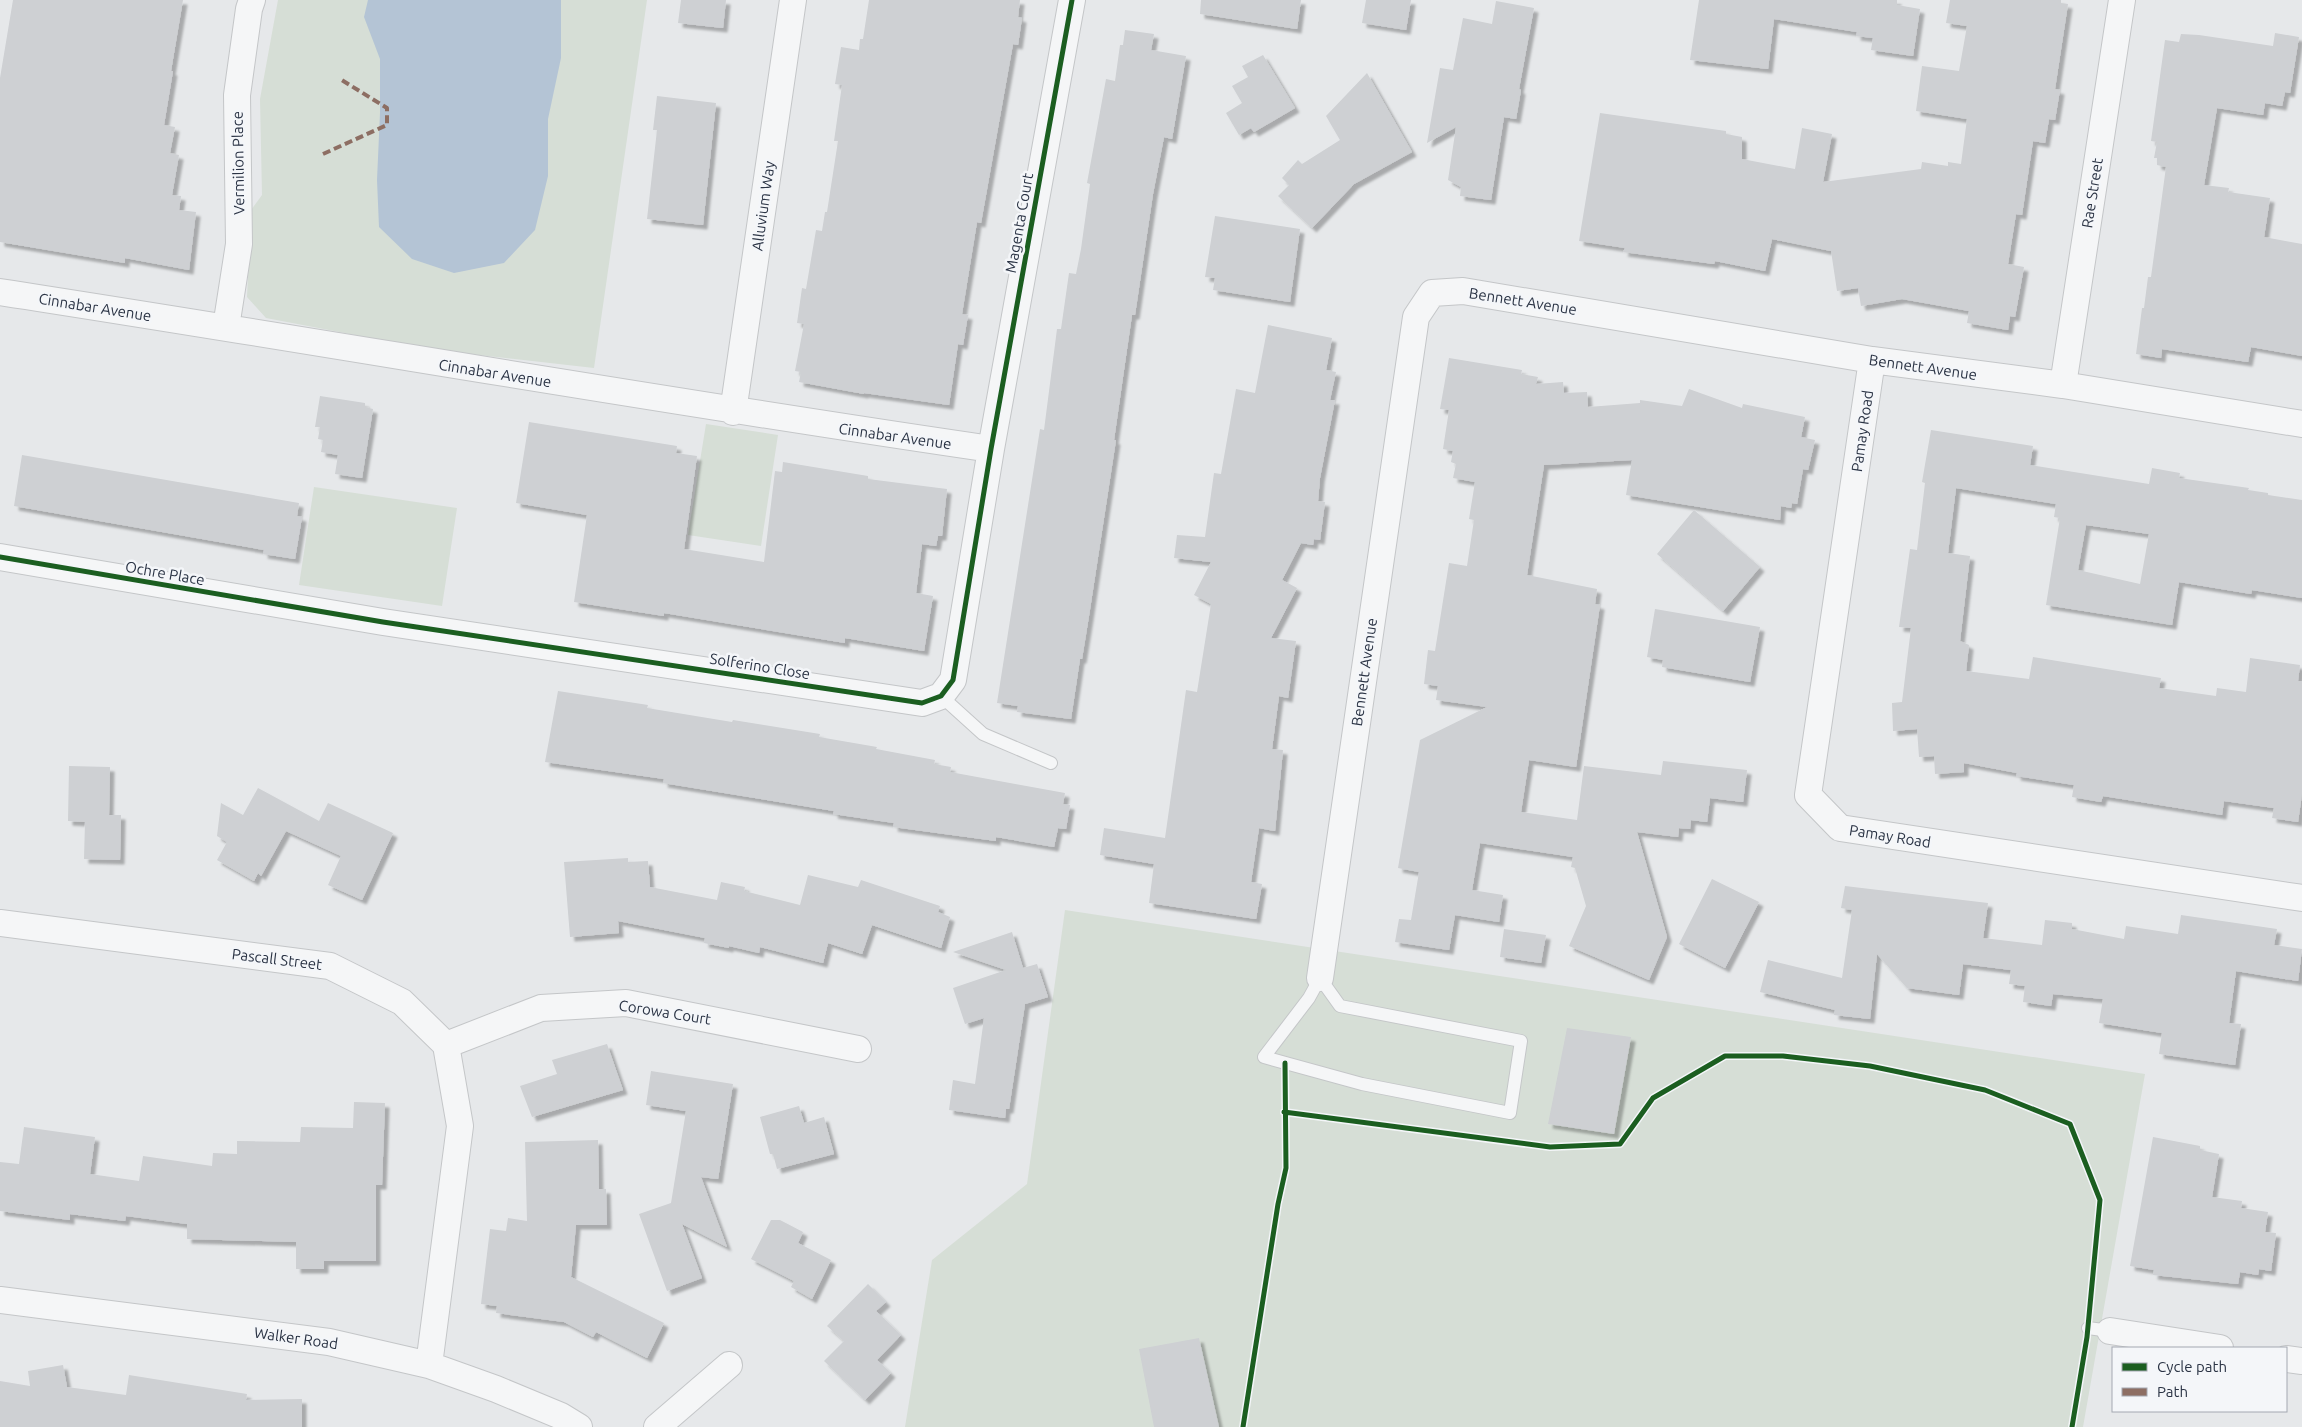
<svg xmlns="http://www.w3.org/2000/svg" width="2302" height="1427" font-family="Ubuntu,sans-serif">
  <style>
    .green { fill: #d6ded6 }
    .water { fill: #b4c4d5 }
    .building { fill: #ced0d3; fill-rule: evenodd; filter: url(#shadow) }
    .lines { fill: none; stroke-linecap: round; stroke-linejoin: round }
    .service-casing { stroke: #c4c6c8; stroke-width: 14 }
    .minor-casing { stroke: #c4c6c8; stroke-width: 28 }
    .service { stroke: #f5f6f7; stroke-width: 12 }
    .minor { stroke: #f5f6f7; stroke-width: 26 }
    .quiet { stroke: #8d6e63; stroke-width: 4; stroke-dasharray: 8 4; stroke-linecap: butt }
    .cycleway-casing { stroke: #f4f6f9; stroke-width: 8 }
    .cycleway { stroke: #1b5e20; stroke-width: 5 }
    .labels { text-anchor: middle; dominant-baseline: central; stroke-width: 5; stroke-linejoin: round; paint-order: stroke }
    .street-label { font-size: 15px; fill: #2b3445; stroke: #f4f6f9 }
  </style>
  <defs>
    <filter id="shadow"><feDropShadow dx="4.5" dy="4.5" stdDeviation="1" flood-color="#0004"/></filter>
  </defs>
  <rect width="100%" height="100%" fill="#e6e8ea"/>
  <path class="green" d="M 278,0 L 647,0 L 594,368 L 434,350 L 266,318 L 247,297 L 251,210 L 262,195 L 260,99 Z
    M 706,424 L 778,435 L 761,546 L 688,535 Z
    M 314,487 L 457,508 L 442,606 L 299,585 Z
    M 1065,910 L 2145,1074 L 2083,1427 L 905,1427 L 932,1260 L 1027,1184 Z"/>
  <path class="water" d="M 368,0 L 561,0 L 561,58 L 548,119 L 548,176 L 535,230 L 504,263 L 454,273 L 412,259 L 379,227 L 377,180 L 380,113 L 380,59 L 364,17 Z"/>
  <path class="building" d="M 13,0 L 183,0 L 171,71 L 173,71 L 164,125 L 175,127 L 170,153 L 179,155 L 172,195 L 181,196 L 179,210 L 196,212 L 189,270 L 125,258 L 125,263 L 0,242 L 0,78 Z
    M 681,0 L 726,0 L 723,28 L 678,23 Z
    M 869,0 L 1020,0 L 1018,17 L 1022,18 L 1018,45 L 1013,44 L 981,223 L 977,222 L 962,314 L 968,315 L 963,345 L 958,344 L 949,405 L 864,393 L 864,394 L 799,382 L 801,372 L 795,371 L 804,324 L 797,323 L 802,288 L 806,289 L 816,230 L 822,231 L 825,212 L 827,212 L 838,141 L 834,141 L 842,85 L 835,84 L 841,47 L 859,50 L 860,39 L 863,39 Z
    M 1201,0 L 1301,0 L 1297,29 L 1200,14 Z
    M 1366,0 L 1411,0 L 1406,30 L 1362,23 Z
    M 1699,0 L 1897,0 L 1897,5 L 1920,9 L 1913,56 L 1871,50 L 1873,38 L 1856,36 L 1857,32 L 1774,19 L 1768,69 L 1690,60 Z
    M 1950,0 L 2061,0 L 2061,3 L 2068,4 L 2055,89 L 2060,90 L 2055,120 L 2049,119 L 2045,143 L 2033,141 L 2022,215 L 2016,214 L 2008,264 L 2024,267 L 2015,317 L 2010,316 L 2008,330 L 1967,323 L 1969,311 L 1902,299 L 1861,306 L 1858,288 L 1837,291 L 1831,251 L 1772,239 L 1765,271 L 1715,261 L 1714,264 L 1623,252 L 1625,248 L 1579,241 L 1600,113 L 1726,131 L 1726,134 L 1742,137 L 1742,159 L 1795,169 L 1802,128 L 1832,134 L 1823,182 L 1921,169 L 1922,162 L 1948,166 L 1948,162 L 1961,164 L 1967,119 L 1916,111 L 1922,66 L 1959,71 L 1967,26 L 1946,23 Z
    M 1496,1 L 1534,8 L 1519,89 L 1521,90 L 1516,119 L 1504,117 L 1491,200 L 1460,196 L 1461,187 L 1448,180 L 1456,127 L 1427,143 L 1440,68 L 1453,70 L 1463,18 L 1492,24 Z
    M 1125,30 L 1154,34 L 1151,50 L 1186,56 L 1172,139 L 1164,137 L 1153,194 L 1135,315 L 1132,315 L 1124,370 L 1114,440 L 1116,440 L 1089,616 L 1082,659 L 1080,659 L 1071,719 L 1017,712 L 1018,706 L 997,703 L 1040,429 L 1044,430 L 1057,329 L 1061,329 L 1069,273 L 1076,274 L 1081,249 L 1090,184 L 1087,183 L 1106,79 L 1115,81 L 1120,45 L 1123,45 Z
    M 2275,33 L 2299,37 L 2290,93 L 2285,92 L 2282,106 L 2265,103 L 2263,115 L 2217,108 L 2204,185 L 2229,188 L 2228,192 L 2270,198 L 2264,237 L 2302,244 L 2302,356 L 2251,347 L 2248,362 L 2162,349 L 2161,358 L 2136,354 L 2142,308 L 2144,308 L 2148,277 L 2151,277 L 2166,167 L 2157,165 L 2157,158 L 2154,158 L 2157,142 L 2151,141 L 2165,40 L 2179,42 L 2181,34 L 2199,35 L 2273,46 Z
    M 1263,55 L 1295,108 L 1254,132 L 1251,128 L 1239,135 L 1226,113 L 1242,103 L 1232,86 L 1248,77 L 1242,66 Z
    M 1367,73 L 1412,152 L 1354,184 L 1312,228 L 1278,196 L 1289,185 L 1282,178 L 1298,160 L 1302,164 L 1340,140 L 1326,116 Z
    M 657,96 L 716,103 L 703,225 L 647,219 L 657,130 L 653,130 Z
    M 1215,216 L 1300,229 L 1290,302 L 1213,290 L 1215,278 L 1205,277 Z
    M 1268,325 L 1332,338 L 1326,370 L 1336,372 L 1330,400 L 1335,400 L 1320,478 L 1318,501 L 1325,502 L 1320,540 L 1314,539 L 1313,545 L 1301,543 L 1282,580 L 1297,588 L 1271,638 L 1296,641 L 1288,698 L 1279,696 L 1272,749 L 1283,750 L 1275,831 L 1259,828 L 1251,882 L 1262,884 L 1256,919 L 1149,903 L 1154,864 L 1100,855 L 1104,828 L 1165,838 L 1186,690 L 1197,692 L 1211,604 L 1194,595 L 1211,562 L 1174,558 L 1177,535 L 1205,537 L 1214,473 L 1221,474 L 1236,389 L 1255,393 Z
    M 1449,358 L 1522,370 L 1521,374 L 1538,377 L 1536,384 L 1563,382 L 1564,393 L 1587,392 L 1588,407 L 1640,403 L 1640,400 L 1682,406 L 1689,389 L 1742,408 L 1743,404 L 1805,417 L 1801,437 L 1815,440 L 1808,470 L 1803,469 L 1797,504 L 1792,503 L 1791,508 L 1781,506 L 1780,520 L 1626,495 L 1632,460 L 1544,465 L 1527,575 L 1597,589 L 1595,604 L 1600,605 L 1576,767 L 1529,760 L 1521,812 L 1577,820 L 1584,766 L 1661,775 L 1663,761 L 1747,770 L 1743,802 L 1710,798 L 1707,822 L 1691,820 L 1690,829 L 1679,828 L 1678,837 L 1637,832 L 1667,937 L 1649,980 L 1569,946 L 1586,906 L 1575,868 L 1571,867 L 1573,857 L 1480,843 L 1472,890 L 1503,895 L 1499,922 L 1455,915 L 1449,950 L 1395,942 L 1399,919 L 1411,920 L 1419,872 L 1398,868 L 1420,740 L 1487,707 L 1436,700 L 1438,686 L 1424,684 L 1428,650 L 1435,651 L 1449,563 L 1467,566 L 1474,520 L 1469,519 L 1475,482 L 1453,478 L 1456,464 L 1451,462 L 1453,451 L 1443,449 L 1449,410 L 1440,409 Z
    M 320,396 L 365,403 L 365,407 L 373,409 L 362,478 L 335,474 L 338,455 L 321,452 L 323,440 L 318,439 L 320,427 L 315,427 Z
    M 529,422 L 677,446 L 676,453 L 697,456 L 684,549 L 764,562 L 775,471 L 782,472 L 783,462 L 868,476 L 868,479 L 947,489 L 942,536 L 938,536 L 936,546 L 922,544 L 916,593 L 933,596 L 924,651 L 845,638 L 845,643 L 664,613 L 664,616 L 574,602 L 587,515 L 516,503 Z
    M 1931,430 L 2033,446 L 2030,465 L 2149,484 L 2152,468 L 2180,473 L 2179,478 L 2249,488 L 2248,490 L 2268,493 L 2268,495 L 2302,500 L 2302,598 L 2252,590 L 2251,594 L 2179,582 L 2172,625 L 2046,605 L 2060,518 L 2054,517 L 2056,504 L 1956,488 L 1948,553 L 1970,556 L 1960,641 L 1969,645 L 1966,671 L 2029,679 L 2033,657 L 2161,678 L 2159,688 L 2216,696 L 2217,688 L 2246,692 L 2250,658 L 2300,665 L 2298,681 L 2302,681 L 2302,794 L 2298,822 L 2272,818 L 2274,808 L 2224,801 L 2222,815 L 2103,796 L 2101,802 L 2072,797 L 2074,785 L 2016,776 L 2017,773 L 1964,763 L 1964,772 L 1935,774 L 1934,756 L 1919,757 L 1917,729 L 1893,731 L 1892,703 L 1902,702 L 1911,628 L 1899,627 L 1910,549 L 1917,550 L 1925,483 L 1922,482 ZM 2086,525 L 2149,534 L 2140,584 L 2078,570 Z
    M 22,455 L 299,503 L 297,516 L 302,517 L 295,559 L 263,554 L 264,550 L 14,506 Z
    M 1694,510 L 1760,567 L 1723,611 L 1657,554 Z
    M 1655,609 L 1760,627 L 1750,682 L 1662,667 L 1663,660 L 1647,657 Z
    M 558,691 L 648,705 L 647,708 L 732,722 L 733,720 L 820,734 L 819,737 L 877,747 L 876,749 L 935,760 L 934,764 L 951,767 L 950,772 L 1065,793 L 1063,804 L 1070,805 L 1066,829 L 1058,828 L 1054,847 L 996,837 L 996,841 L 893,827 L 894,823 L 833,814 L 834,811 L 663,783 L 664,779 L 545,762 Z
    M 69,766 L 110,767 L 109,815 L 121,815 L 120,860 L 84,859 L 85,822 L 68,821 Z
    M 258,788 L 319,821 L 328,803 L 393,833 L 362,900 L 328,885 L 341,856 L 286,831 L 261,876 L 258,873 L 254,881 L 217,860 L 227,842 L 217,836 L 221,803 L 243,815 Z
    M 628,858 L 628,862 L 648,861 L 650,887 L 717,900 L 721,882 L 745,887 L 744,891 L 800,905 L 808,875 L 858,887 L 861,880 L 940,906 L 938,912 L 950,917 L 941,948 L 872,925 L 862,954 L 828,943 L 823,963 L 760,947 L 759,953 L 729,946 L 729,948 L 704,943 L 705,938 L 618,921 L 619,933 L 570,937 L 564,862 Z
    M 1712,879 L 1759,902 L 1725,968 L 1679,944 Z
    M 1845,886 L 1988,903 L 1983,938 L 2042,945 L 2045,920 L 2072,923 L 2072,929 L 2124,939 L 2126,926 L 2178,934 L 2181,915 L 2277,929 L 2274,945 L 2302,949 L 2298,981 L 2236,971 L 2229,1023 L 2241,1024 L 2235,1065 L 2159,1054 L 2162,1033 L 2099,1023 L 2103,999 L 2053,994 L 2051,1006 L 2023,1002 L 2025,986 L 2009,984 L 2011,970 L 1963,964 L 1959,995 L 1907,988 L 1877,954 L 1870,1019 L 1834,1015 L 1835,1010 L 1760,992 L 1768,960 L 1842,978 L 1852,910 L 1841,908 Z
    M 1504,929 L 1546,935 L 1541,963 L 1500,957 Z
    M 1012,932 L 1023,968 L 1037,964 L 1048,997 L 1025,1004 L 1009,1109 L 1006,1109 L 1005,1118 L 949,1110 L 953,1080 L 975,1084 L 984,1018 L 965,1024 L 953,988 L 1006,970 L 953,952 Z
    M 1567,1028 L 1631,1037 L 1614,1134 L 1548,1124 Z
    M 607,1044 L 623,1090 L 532,1117 L 520,1086 L 557,1074 L 552,1060 Z
    M 651,1071 L 733,1084 L 718,1179 L 701,1177 L 727,1247 L 682,1224 L 702,1278 L 667,1291 L 639,1214 L 671,1203 L 686,1111 L 646,1105 Z
    M 354,1102 L 385,1103 L 382,1185 L 376,1185 L 376,1261 L 324,1261 L 324,1269 L 296,1269 L 296,1242 L 187,1239 L 187,1224 L 126,1216 L 125,1221 L 70,1214 L 70,1220 L 0,1211 L 0,1162 L 19,1164 L 24,1127 L 95,1137 L 90,1174 L 139,1181 L 143,1156 L 212,1166 L 213,1153 L 237,1154 L 237,1141 L 300,1142 L 301,1127 L 353,1128 Z
    M 799,1106 L 804,1123 L 824,1117 L 834,1154 L 777,1169 L 773,1154 L 770,1154 L 760,1117 Z
    M 2153,1137 L 2200,1146 L 2200,1150 L 2219,1154 L 2212,1197 L 2242,1201 L 2241,1208 L 2268,1212 L 2265,1232 L 2276,1233 L 2271,1271 L 2259,1269 L 2258,1275 L 2240,1272 L 2238,1284 L 2153,1275 L 2154,1270 L 2130,1266 Z
    M 598,1140 L 599,1189 L 606,1189 L 607,1225 L 576,1225 L 571,1277 L 664,1323 L 647,1358 L 596,1332 L 593,1337 L 564,1322 L 496,1313 L 497,1306 L 481,1304 L 490,1229 L 506,1231 L 508,1218 L 527,1221 L 525,1142 Z
    M 771,1220 L 780,1220 L 803,1232 L 798,1243 L 831,1260 L 812,1299 L 791,1287 L 794,1281 L 751,1259 Z
    M 868,1284 L 886,1302 L 876,1311 L 901,1335 L 877,1360 L 891,1373 L 865,1400 L 824,1361 L 844,1341 L 827,1326 Z
    M 1199,1338 L 1219,1427 L 1154,1427 L 1139,1349 Z
    M 63,1365 L 67,1387 L 126,1395 L 129,1375 L 247,1394 L 246,1400 L 302,1399 L 302,1427 L 0,1427 L 0,1381 L 30,1386 L 28,1371 Z"/>
  <g class="lines">
    <g class="service-casing">
      <path id="service" d="M 941,696 L 983,734 L 1051,763
        M 1320,978 L 1340,1006 L 1521,1041 L 1510,1113 L 1362,1084 L 1264,1057 L 1309,998 Z
        M 2088,1328 L 2110,1331"/>
    </g>
    <g class="minor-casing">
      <path id="minor" d="M 0,292 C 331,343 660,401 991,449
        M 226,327 L 239,244 L 237,95 L 249,9 L 252,0
        M 1872,360 L 1808,795 L 1840,828 L 2302,898
        M 2063,385 L 2122,0
        M 733,412 L 793,0
        M 0,557 L 383,622 L 922,703 L 941,696 L 953,680 L 991,449 L 1072,0
        M 0,923 L 330,966 L 402,1002 L 446,1045 L 460,1126 L 429,1365
        M 1320,978 L 1416,317 L 1432,293 L 1463,291 L 1872,360 L 2063,385 L 2302,424
        M 446,1045 L 541,1008 L 626,1003 L 858,1049
        M 0,1300 L 329,1342 L 429,1365 L 496,1389 L 561,1416 L 579,1427
        M 2110,1331 L 2220,1348
        M 2286,1359 L 2302,1361
        M 657,1427 L 729,1365"/>
    </g>
    <use href="#service" class="service"/>
    <use href="#minor" class="minor"/>
    <path class="quiet" d="M 323,154 L 387,125 L 387,108 L 340,79"/>
    <g class="cycleway-casing">
      <path id="cycleway" d="M 0,557 L 383,622 L 922,703 L 941,696 L 953,680 L 991,449 L 1072,0
        M 1284,1112 L 1550,1147 L 1620,1144 L 1653,1098 L 1725,1056 L 1783,1056 L 1870,1066 L 1985,1090 L 2070,1124 L 2100,1200 L 2087,1337 L 2072,1427
        M 1243,1427 L 1278,1204 L 1286,1168 L 1285,1063"/>
    </g>
    <use href="#cycleway" class="cycleway"/>
  </g>
  <g class="labels">
    <g class="street-label">
      <text transform="translate(238 163) rotate(-91)">Vermilion Place</text>
      <text transform="translate(2092 193) rotate(-81)">Rae Street</text>
      <text transform="translate(763 206) rotate(-82)">Alluvium Way</text>
      <text transform="translate(1019 223) rotate(-80)">Magenta Court</text>
      <text transform="translate(1523 301) rotate(9)">Bennett Avenue</text>
      <text transform="translate(95 307) rotate(9)">Cinnabar Avenue</text>
      <text transform="translate(1923 367) rotate(8)">Bennett Avenue</text>
      <text transform="translate(495 373) rotate(9)">Cinnabar Avenue</text>
      <text transform="translate(1862 431) rotate(-82)">Pamay Road</text>
      <text transform="translate(895 436) rotate(8)">Cinnabar Avenue</text>
      <text transform="translate(165 573) rotate(10)">Ochre Place</text>
      <text transform="translate(760 666) rotate(9)">Solferino Close</text>
      <text transform="translate(1364 672) rotate(-82)">Bennett Avenue</text>
      <text transform="translate(1890 836) rotate(9)">Pamay Road</text>
      <text transform="translate(277 959) rotate(7)">Pascall Street</text>
      <text transform="translate(665 1012) rotate(9)">Corowa Court</text>
      <text transform="translate(296 1338) rotate(8)">Walker Road</text>
    </g>
  </g>
  <rect x="2112" y="1347" width="175" height="65" fill="#f4f6f9" stroke="#a4a8b1"/>
  <rect x="2122" y="1363" width="25" height="8" fill="#1b5e20" stroke="#a4a8b1"/>
  <text x="2157" y="1372" font-size="15" fill="#2b3445">Cycle path</text>
  <rect x="2122" y="1388" width="25" height="8" fill="#8d6e63" stroke="#a4a8b1"/>
  <text x="2157" y="1397" font-size="15" fill="#2b3445">Path</text>
</svg>
